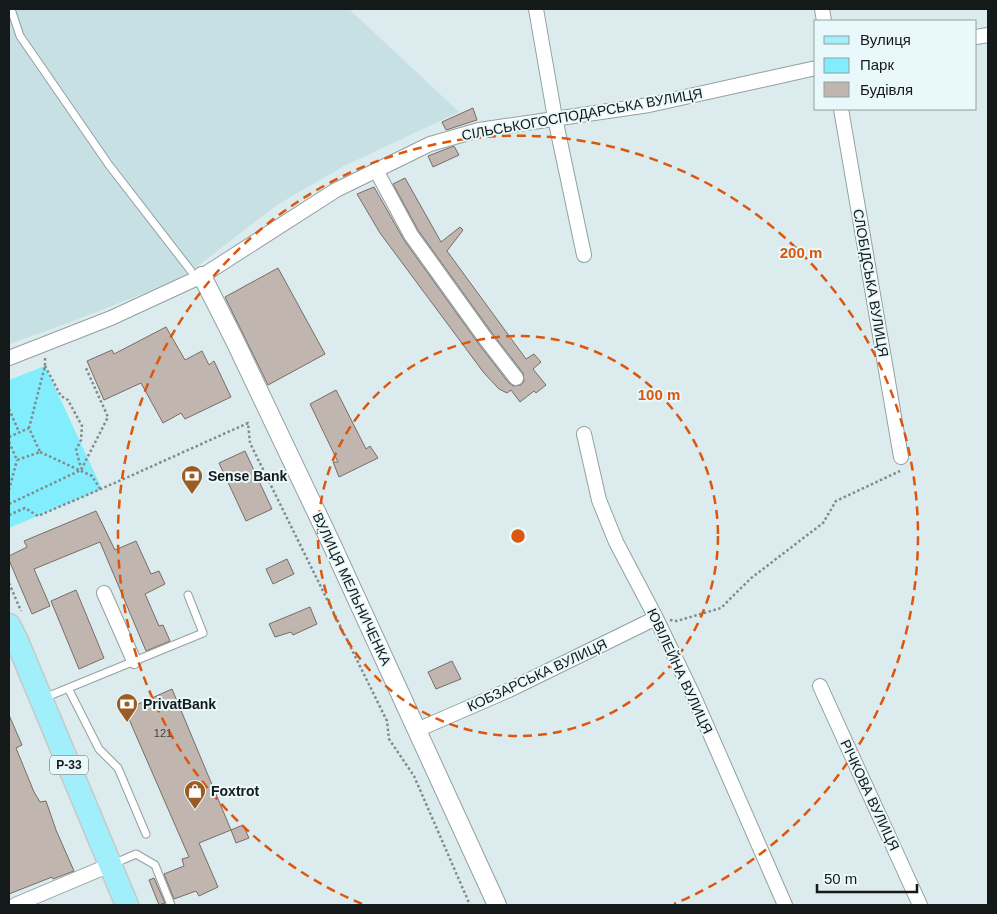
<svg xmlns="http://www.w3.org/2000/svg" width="997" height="914" font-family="Helvetica,sans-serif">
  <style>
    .built { fill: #c7e0e3 }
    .green { fill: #82edfc }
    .building { fill: #c1b6af; stroke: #776d66 }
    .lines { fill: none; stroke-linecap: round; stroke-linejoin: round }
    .service-casing { stroke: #93a0a2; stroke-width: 9 }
    .minor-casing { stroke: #93a0a2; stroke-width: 16 }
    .tertiary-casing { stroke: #93a0a2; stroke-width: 20 }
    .primary-casing { stroke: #c7c8c8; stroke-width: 25 }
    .path { stroke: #808b8c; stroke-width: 2.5; stroke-dasharray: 2.5 2.5; stroke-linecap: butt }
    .service { stroke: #fff; stroke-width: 7 }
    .minor { stroke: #fff; stroke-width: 14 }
    .tertiary { stroke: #fff; stroke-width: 18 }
    .primary { stroke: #a0effa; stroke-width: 22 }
    .ring { fill: none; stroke: #dd560d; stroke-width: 2.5; stroke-dasharray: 9 6 }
    .labels { text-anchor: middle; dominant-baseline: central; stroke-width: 4; stroke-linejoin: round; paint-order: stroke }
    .number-label { font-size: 11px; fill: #3f413f }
    .shield { fill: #e9f8fa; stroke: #545d5d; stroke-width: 1 }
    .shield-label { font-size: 12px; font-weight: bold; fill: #141a1a }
    .street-label { font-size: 14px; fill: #141a1a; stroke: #e9f8fa }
    .poi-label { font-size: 14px; font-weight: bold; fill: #141a1a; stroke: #e9f8fa; text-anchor: start }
    .centre { fill: #dd560d; stroke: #e9f8fa; stroke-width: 2.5 }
    .ring-label { font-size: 15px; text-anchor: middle; font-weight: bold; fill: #dd560d; stroke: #e9f8fa; stroke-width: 4; stroke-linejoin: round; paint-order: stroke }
  </style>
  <rect width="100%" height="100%" fill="#dcebed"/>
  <path class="built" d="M 9,9 L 349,9 L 459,112 L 344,166 L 277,205 L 191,271 L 175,281 L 71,322 L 9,344 Z"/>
  <path class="green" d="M 45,366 L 102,489 L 9,528 L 9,380 Z"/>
  <path class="building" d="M 473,108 L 477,120 L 446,130 L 442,122 Z
    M 454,146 L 459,155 L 433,167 L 428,156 Z
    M 405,178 L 441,242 L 460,227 L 463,230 L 447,251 L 526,359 L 534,354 L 541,362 L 533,369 L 546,385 L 536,393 L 534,391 L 520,402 L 511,390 L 507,393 L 499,389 L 484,373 L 380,233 L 357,194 L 374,187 L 404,240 L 478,343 L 509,383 L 513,386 L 521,385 L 524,381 L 523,373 L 492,333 L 418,230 L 393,184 Z
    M 278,268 L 325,354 L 268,385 L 225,297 Z
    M 166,327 L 185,360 L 202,351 L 209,365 L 214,361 L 231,397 L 185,419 L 181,413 L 163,423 L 141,383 L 104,400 L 87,361 L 112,350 L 114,354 Z
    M 336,390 L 366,449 L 370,446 L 378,458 L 339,477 L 333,462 L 338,462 L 310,404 Z
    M 245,451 L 272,509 L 246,521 L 219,463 Z
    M 96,511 L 115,550 L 136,541 L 151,574 L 159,571 L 165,584 L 145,594 L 159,626 L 163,625 L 170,641 L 146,651 L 100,542 L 34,569 L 50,606 L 32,614 L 9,560 L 9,556 L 27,547 L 24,541 Z
    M 287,559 L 294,574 L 273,584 L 266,569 Z
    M 76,590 L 104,658 L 79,669 L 51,601 Z
    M 310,607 L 317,624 L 293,635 L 291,632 L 275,637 L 269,624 Z
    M 452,661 L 461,679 L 436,689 L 428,672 Z
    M 172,689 L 231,830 L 199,843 L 218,887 L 199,896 L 196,891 L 174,899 L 164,874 L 184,866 L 182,859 L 189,857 L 125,710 Z
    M 9,715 L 22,745 L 16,748 L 34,792 L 40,802 L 46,801 L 56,830 L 74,871 L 53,879 L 52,877 L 9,894 Z
    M 243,825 L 249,838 L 236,843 L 231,830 Z
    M 154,878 L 165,903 L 159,905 L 149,880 Z"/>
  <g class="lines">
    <g class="service-casing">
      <path id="service" d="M 11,9 L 20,36 L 109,165 L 191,271
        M 68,688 L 99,749 L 118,768 L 146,834
        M 44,698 L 203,633 L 188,595
        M 113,864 L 136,854 L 155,865 L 171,905"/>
    </g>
    <g class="minor-casing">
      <path id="minor" d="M 536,9 L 555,118 L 584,255
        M 822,9 L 824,21
        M 976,37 L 988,35
        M 841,109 L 901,457
        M 376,170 L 411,235 L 485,338 L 516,378
        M 9,358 L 111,318 L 202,276 L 336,190 L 430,144 L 479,130 L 649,105 L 816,68
        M 584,434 L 599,500 L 616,542 L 656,618 L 694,697 L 785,905
        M 104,593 L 134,661
        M 820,686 L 920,905
        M 417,730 L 509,690 L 656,618
        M 15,905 L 110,865"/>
    </g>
    <g class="tertiary-casing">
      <path id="tertiary" d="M 202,276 L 234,339 L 332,545 L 497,905"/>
    </g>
    <g class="primary-casing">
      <path id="primary" d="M 9,625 L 17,641 L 127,905"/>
    </g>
    <path class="path" d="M 45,366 L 61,396 L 68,400 L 82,426 L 81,440 L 76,450 L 81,468
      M 9,409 L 19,432
      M 9,437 L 29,428
      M 9,442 L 17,460 L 40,452 L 29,428 L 45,366 L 45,357
      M 40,452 L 92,476 L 100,489
      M 9,490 L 17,460
      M 9,504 L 81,470 L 108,417 L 85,366
      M 9,515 L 25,508 L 38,516 L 117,482 L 248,423 L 250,443 L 387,721 L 389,739 L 414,776 L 470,905
      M 9,583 L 21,611
      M 670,620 L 677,621 L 721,608 L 750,579 L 823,523 L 836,501 L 900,471"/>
    <use href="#service" class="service"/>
    <use href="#minor" class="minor"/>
    <use href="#tertiary" class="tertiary"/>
    <use href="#primary" class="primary"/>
  </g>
  <g class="ring">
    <circle cx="518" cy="536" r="200"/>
    <path d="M362 904A400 400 0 1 1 674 904"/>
  </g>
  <defs>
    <g id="bank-pin" transform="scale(1.125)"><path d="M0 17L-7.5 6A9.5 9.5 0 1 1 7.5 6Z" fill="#9b5b24" stroke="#e9f8fa"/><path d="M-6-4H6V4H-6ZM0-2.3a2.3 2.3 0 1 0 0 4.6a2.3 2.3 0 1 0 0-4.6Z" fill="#fff"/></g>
    <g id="shop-pin" transform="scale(1.125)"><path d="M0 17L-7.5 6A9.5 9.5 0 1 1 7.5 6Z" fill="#9b5b24" stroke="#e9f8fa"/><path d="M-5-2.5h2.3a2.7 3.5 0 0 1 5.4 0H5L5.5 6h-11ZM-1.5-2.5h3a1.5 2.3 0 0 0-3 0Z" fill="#fff"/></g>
  </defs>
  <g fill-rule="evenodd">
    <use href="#bank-pin" x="192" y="476"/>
    <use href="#bank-pin" x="127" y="704"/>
    <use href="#shop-pin" x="195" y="791"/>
  </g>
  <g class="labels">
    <g class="number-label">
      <text x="163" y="733">121</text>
    </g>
    <rect class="shield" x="50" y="755.5" width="38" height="19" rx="4"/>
    <g class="shield-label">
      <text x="69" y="765">Р-33</text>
    </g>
    <g class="street-label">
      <text transform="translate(582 114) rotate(-10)">СІЛЬСЬКОГОСПОДАРСЬКА ВУЛИЦЯ</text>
      <text transform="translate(871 283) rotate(80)">СЛОБІДСЬКА ВУЛИЦЯ</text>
      <text transform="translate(352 589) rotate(65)">ВУЛИЦЯ МЕЛЬНИЧЕНКА</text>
      <text transform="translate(680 671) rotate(65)">ЮВІЛЕЙНА ВУЛИЦЯ</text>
      <text transform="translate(537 675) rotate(-25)">КОБЗАРСЬКА ВУЛИЦЯ</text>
      <text transform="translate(870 795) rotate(65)">РІЧКОВА ВУЛИЦЯ</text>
    </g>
    <g class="poi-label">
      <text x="208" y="476">Sense Bank</text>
      <text x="143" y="704">PrivatBank</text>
      <text x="211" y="791">Foxtrot</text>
    </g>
  </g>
  <circle cx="518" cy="536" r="8" class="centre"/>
  <g class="ring-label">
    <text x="801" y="258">200 m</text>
    <text x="659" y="400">100 m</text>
  </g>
  <rect width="997" height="914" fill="none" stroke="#141a1a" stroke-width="20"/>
  <rect x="814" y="20" width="162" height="90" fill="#e9f8fa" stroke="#949fa0"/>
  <rect x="824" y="36" width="25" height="8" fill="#a0effa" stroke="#949fa0"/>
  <text x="860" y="45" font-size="15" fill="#141a1a">Вулиця</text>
  <rect x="824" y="58" width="25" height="15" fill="#82edfc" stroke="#949fa0"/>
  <text x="860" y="70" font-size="15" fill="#141a1a">Парк</text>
  <rect x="824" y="82" width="25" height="15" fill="#c1b6af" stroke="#949fa0"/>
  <text x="860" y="95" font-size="15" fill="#141a1a">Будівля</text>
  <path d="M817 884v8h100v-8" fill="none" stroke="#141a1a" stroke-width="2.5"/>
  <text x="824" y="884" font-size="15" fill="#141a1a" stroke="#e9f8fa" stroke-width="4" paint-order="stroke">50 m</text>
</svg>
